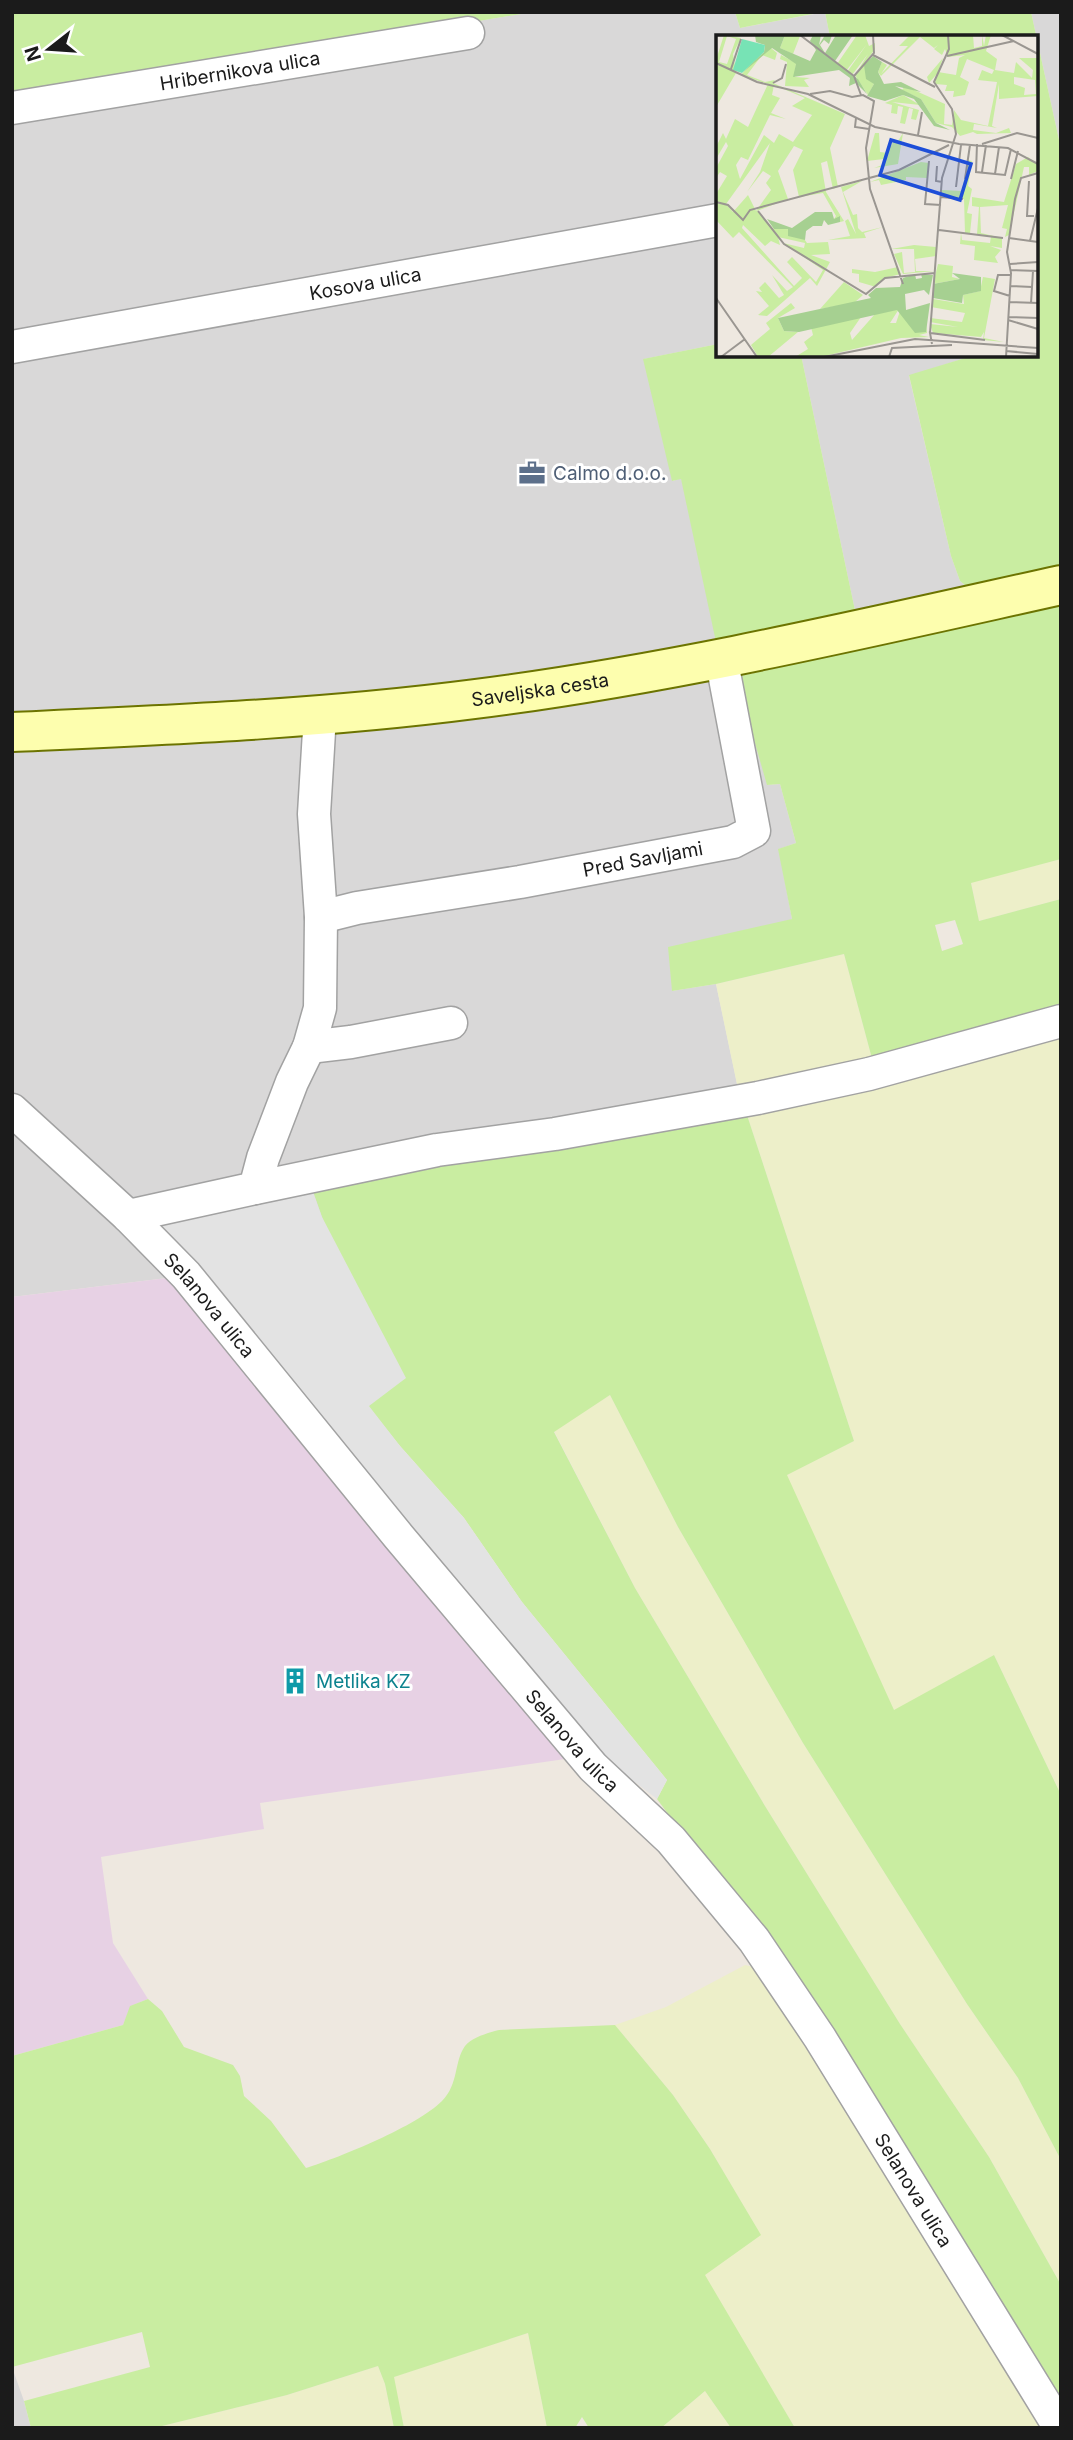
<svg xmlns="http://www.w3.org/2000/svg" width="1073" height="2440" font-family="Inter,sans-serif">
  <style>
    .residential { fill: #d9d8d8 }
    .industrial { fill: #e7d1e4 }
    .farmland { fill: #edefc9 }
    .grass { fill: #c9eda1; fill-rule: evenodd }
    .parking { fill: #e3e3e3 }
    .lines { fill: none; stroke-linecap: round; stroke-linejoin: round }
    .street-casing { stroke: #a2a2a2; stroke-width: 35 }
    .secondary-casing { stroke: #6c7400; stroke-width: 42 }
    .street { stroke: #fff; stroke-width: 32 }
    .secondary { stroke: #fdfeae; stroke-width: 38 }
    .labels { text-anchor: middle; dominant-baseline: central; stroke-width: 6; stroke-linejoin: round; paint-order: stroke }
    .street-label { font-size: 19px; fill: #1b1b1b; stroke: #fff }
    .service-label { font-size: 19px; fill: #4e5e75; stroke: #fff; text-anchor: start }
    .culture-label { font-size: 19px; fill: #0d838f; stroke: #fff; text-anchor: start }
    .inset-road { fill: none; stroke: #9a9691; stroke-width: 2 }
    .view { fill: #1d4ed8; fill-opacity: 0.15; stroke: #1d4ed8; stroke-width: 3.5 }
    .inset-edge { fill: none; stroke: #1b1b1b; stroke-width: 3.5 }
  </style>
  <rect width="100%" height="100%" fill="#eee8e0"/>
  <path class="residential" d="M 533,12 L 735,12 L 740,28 L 825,12 L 830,37 L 718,37 L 718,344 L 644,359 L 673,481 L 681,478 L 768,785 L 780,784 L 796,843 L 779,849 L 792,919 L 672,991 L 716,984 L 739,1093 L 167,1278 L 12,1297 L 12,99 Z
    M 1031,12 L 1061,12 L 1061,149 Z
    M 801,355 L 975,355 L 909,376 L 951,556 L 960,581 L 972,591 L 856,615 Z
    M 12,2367 L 24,2401 L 31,2428 L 12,2428 Z"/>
  <path class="industrial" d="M 167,1278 L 565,1759 L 260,1803 L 264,1829 L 101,1857 L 113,1943 L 148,1999 L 131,2006 L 123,2025 L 12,2056 L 12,1297 Z"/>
  <path class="farmland" d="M 1061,859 L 1061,899 L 979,921 L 971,882 Z
    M 844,954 L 874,1066 L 739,1094 L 716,984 Z
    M 1061,1030 L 1061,1795 L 994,1655 L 894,1711 L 786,1475 L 854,1441 L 745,1109 Z
    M 610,1395 L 678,1527 L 803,1743 L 967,2004 L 1018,2078 L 1061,2160 L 1061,2285 L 989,2157 L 900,2024 L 765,1806 L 635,1588 L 554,1431 Z
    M 745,1965 L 758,1968 L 843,2091 L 1043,2428 L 795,2428 L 704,2275 L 760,2234 L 710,2149 L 673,2095 L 615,2025 L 666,2007 Z
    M 528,2333 L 547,2428 L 404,2428 L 393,2377 Z
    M 378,2366 L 385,2384 L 394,2428 L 154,2428 L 287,2395 Z
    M 705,2391 L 731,2428 L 661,2428 Z"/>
  <path class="grass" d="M 12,12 L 533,12 L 12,99 Z
    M 735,12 L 823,12 L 740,28 Z
    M 825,12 L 1031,12 L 1061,149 L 1061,570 L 972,591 L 960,581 L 951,556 L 909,375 L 975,355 L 1036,355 L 1036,37 L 830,37 Z
    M 718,344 L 718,355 L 801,355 L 856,615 L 716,642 L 681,479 L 672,481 L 643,359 Z
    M 1061,604 L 1061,859 L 971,883 L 979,921 L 1061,899 L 1061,1013 L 874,1066 L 844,954 L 716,984 L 672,991 L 668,947 L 792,919 L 778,849 L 796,843 L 780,784 L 767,785 L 736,677 ZM 955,920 L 963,944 L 942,951 L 935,925 Z
    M 745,1109 L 854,1441 L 787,1475 L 894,1710 L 994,1655 L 1061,1795 L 1061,2160 L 1018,2078 L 967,2004 L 803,1743 L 678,1527 L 610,1395 L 554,1432 L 635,1588 L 765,1806 L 900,2024 L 989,2157 L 1061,2285 L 1061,2409 L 890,2121 L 799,1977 L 740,1900 L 683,1834 L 657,1799 L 667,1780 L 522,1602 L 464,1518 L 400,1446 L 368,1406 L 322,1217 L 311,1186 Z
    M 148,1999 L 162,2011 L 184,2047 L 233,2065 L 240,2076 L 244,2096 L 271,2121 L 306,2168 C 341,2157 417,2126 442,2101 C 459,2084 454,2061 465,2046 C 472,2037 488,2033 499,2030 L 615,2025 L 673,2095 L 710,2149 L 761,2235 L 705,2275 L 795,2428 L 731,2428 L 705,2391 L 661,2428 L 589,2428 L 582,2417 L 575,2428 L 547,2428 L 528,2333 L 394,2377 L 404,2428 L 394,2428 L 385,2384 L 378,2366 L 287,2395 L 154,2428 L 31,2428 L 24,2401 L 150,2367 L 142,2332 L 12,2367 L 12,2056 L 123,2025 L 130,2006 Z"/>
  <path class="parking" d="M 311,1186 L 322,1217 L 406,1378 L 369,1406 L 400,1446 L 464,1518 L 522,1602 L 667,1780 L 657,1799 L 602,1757 L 152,1219 Z"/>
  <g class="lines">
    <g class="street-casing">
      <g id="street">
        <path id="s1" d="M 12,108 L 468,33"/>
        <path id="s2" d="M 12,347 L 718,220"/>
        <path id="s3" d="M 321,917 L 357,908 L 520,882 L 733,842 L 754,831 L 721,657"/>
        <path d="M 309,1047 L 351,1042 L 451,1023"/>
        <path id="s4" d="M 12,1110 L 128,1216 L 186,1275 L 399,1537 L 593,1767 L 671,1840 L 754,1940 L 820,2038 L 1060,2428"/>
        <path d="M 255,1188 L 437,1150 L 555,1134 L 758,1098 L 869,1074 L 1061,1021"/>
        <path d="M 128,1216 L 255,1188 L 263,1158 L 292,1082 L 309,1047 L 320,1008 L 321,917 L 314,814 L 320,715"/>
      </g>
    </g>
    <g class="secondary-casing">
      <g id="secondary">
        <path id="s5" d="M 12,732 C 167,725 321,719 475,699 C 672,674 867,628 1061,585"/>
      </g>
    </g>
    <use href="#street" class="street"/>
    <use href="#secondary" class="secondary"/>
  </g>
  <defs>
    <g id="office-bare" transform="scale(2.1)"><path d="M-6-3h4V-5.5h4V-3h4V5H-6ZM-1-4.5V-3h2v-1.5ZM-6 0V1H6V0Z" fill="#5c6f8a" stroke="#fff" stroke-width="2.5" paint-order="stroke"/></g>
    <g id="building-bare" transform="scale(2.1)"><path d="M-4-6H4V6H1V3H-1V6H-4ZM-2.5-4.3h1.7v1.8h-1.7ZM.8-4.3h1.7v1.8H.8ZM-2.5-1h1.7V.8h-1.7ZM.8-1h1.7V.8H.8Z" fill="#0f9aa8" stroke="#fff" stroke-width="2.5" paint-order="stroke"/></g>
  </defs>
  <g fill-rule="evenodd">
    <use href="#office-bare" x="532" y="473"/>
    <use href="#building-bare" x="295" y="1681"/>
  </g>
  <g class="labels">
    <g class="street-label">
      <text stroke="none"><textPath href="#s1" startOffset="231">Hribernikova ulica</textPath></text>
      <text stroke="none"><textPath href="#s2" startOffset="359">Kosova ulica</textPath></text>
      <text stroke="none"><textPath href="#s5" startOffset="530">Saveljska cesta</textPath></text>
      <text stroke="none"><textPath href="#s3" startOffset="327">Pred Savljami</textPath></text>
      <text stroke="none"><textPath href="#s4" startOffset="278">Selanova ulica</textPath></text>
      <text stroke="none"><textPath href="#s4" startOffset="845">Selanova ulica</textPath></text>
      <text stroke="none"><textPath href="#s4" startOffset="1412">Selanova ulica</textPath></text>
    </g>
    <g class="service-label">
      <text x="553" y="473">Calmo d.o.o.</text>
    </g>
    <g class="culture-label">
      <text x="316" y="1681">Metlika KZ</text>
    </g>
  </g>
  <g transform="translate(716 35)">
    <rect width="322" height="322" fill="#eee8e0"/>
    <path d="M 8,0 L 25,3 L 17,19 L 20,38 L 0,72 L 0,25 ZM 11,1 L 20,4 L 11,29 L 3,27 ZM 69,0 L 84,1 L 77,19 L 64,13 ZM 141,0 L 149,0 L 153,11 L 159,8 L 159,14 L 148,29 L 158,49 L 152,60 L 139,40 L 152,19 L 136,40 L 131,37 L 151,9 L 130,36 L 121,29 ZM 194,0 L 257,0 L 258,13 L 266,11 L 266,0 L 268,11 L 270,0 L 275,0 L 270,16 L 281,24 L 279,35 L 298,38 L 300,27 L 316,43 L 317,35 L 303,23 L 322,23 L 322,61 L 283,64 L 283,49 L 276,91 L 281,93 L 258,89 L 257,95 L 280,98 L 293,93 L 295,98 L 261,99 L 257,97 L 244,101 L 236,92 L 220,88 L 205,64 L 186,55 L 189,51 L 229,69 L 228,89 L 236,90 L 238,75 L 245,85 L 272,91 L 281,47 L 262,45 L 266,35 L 276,39 L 278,35 L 251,24 L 244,42 L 253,47 L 249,60 L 237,62 L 238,56 L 229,56 L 231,50 L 219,49 L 220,40 L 213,48 L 211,42 L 227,23 L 222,37 L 240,40 L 243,23 L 249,20 L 232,22 L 229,14 L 226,20 L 218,14 L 222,10 L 218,13 L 204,2 L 165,41 L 162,37 L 166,27 L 171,30 L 165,39 L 192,11 L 183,11 ZM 298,42 L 319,45 L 320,59 L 308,60 L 309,53 L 298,49 ZM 55,13 L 61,18 L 59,25 L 46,20 L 31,40 L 49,47 L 59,45 L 57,48 L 129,79 L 114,113 L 122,152 L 117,154 L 111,126 L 105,128 L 110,157 L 128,186 L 124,187 L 123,181 L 122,184 L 118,184 L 120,181 L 107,158 L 83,162 L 77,135 L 87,115 L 78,111 L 62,136 L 72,164 L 41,176 L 58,194 L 72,194 L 72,200 L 86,201 L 91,208 L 112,207 L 114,219 L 95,220 L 114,227 L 101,251 L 94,243 L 51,281 L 42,280 L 53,271 L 40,256 L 46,257 L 43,253 L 49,247 L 63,263 L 68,260 L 56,240 L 71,256 L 77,252 L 23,197 L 17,203 L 0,185 L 0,159 L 11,141 L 4,137 L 0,143 L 0,133 L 12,111 L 10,107 L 0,124 L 0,112 L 7,98 L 10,104 L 19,84 L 32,92 L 52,49 L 25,40 L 37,26 ZM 58,50 L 89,63 L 76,71 L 96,80 L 77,107 L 63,99 L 58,108 L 48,100 L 24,144 L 20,130 L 25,122 L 32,125 L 54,80 L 70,84 L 55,78 L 64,63 L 56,60 ZM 54,108 L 44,137 L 31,157 L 47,136 L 55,141 L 50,148 L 55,155 L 40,176 L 32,160 L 17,177 L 10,169 ZM 27,190 L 49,211 L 55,206 L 64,210 L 62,202 L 89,208 L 88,213 L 67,208 L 107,235 L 100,247 L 76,222 L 71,227 L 86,243 L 78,251 L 26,193 ZM 65,20 L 80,28 L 79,42 L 94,43 L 88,45 L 93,52 L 69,51 L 71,27 L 64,24 ZM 187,60 L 204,70 L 176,67 L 203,75 L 200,85 L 195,84 L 197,74 L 193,73 L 189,89 L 184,88 L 187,72 L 182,71 L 181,79 L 175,78 L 176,70 L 169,68 ZM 159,98 L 163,98 L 164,117 L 172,118 L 174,106 L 176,111 L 177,104 L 182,106 L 187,98 L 182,129 L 158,133 L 169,129 L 168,124 L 151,126 ZM 312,122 L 322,130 L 322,136 L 313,140 L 313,132 L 308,132 L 293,200 L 289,202 L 291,194 L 286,193 L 292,170 L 264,172 L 265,198 L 286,203 L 286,213 L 274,211 L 285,215 L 279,222 L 282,228 L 258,225 L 259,211 L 244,209 L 245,198 L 246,205 L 274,208 L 275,201 L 261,199 L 263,172 L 256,171 L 256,162 L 288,167 L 300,129 ZM 252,125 L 256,126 L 252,151 L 256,154 L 251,178 L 256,179 L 254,198 L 249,198 L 248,164 L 226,162 L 226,155 L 246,156 ZM 205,127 L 213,128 L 211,143 L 190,142 L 190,145 L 165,150 L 163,145 L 154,147 ZM 146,146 L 127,157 L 137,180 L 141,179 L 142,193 L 146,197 L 167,192 L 148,198 L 150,203 L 112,205 L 134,201 L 129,186 L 132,184 L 140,199 L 125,152 ZM 198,210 L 220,212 L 220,221 L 199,224 L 200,236 L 218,236 L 187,239 L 186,237 L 178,219 L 186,217 L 188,238 L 199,237 L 198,214 L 175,214 ZM 222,229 L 237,231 L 236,242 L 244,244 L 217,249 ZM 182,232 L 185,239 L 168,243 L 160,252 L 143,247 L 143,239 L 136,238 L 136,234 L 159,237 ZM 267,242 L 279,244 L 268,303 L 288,307 L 267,305 L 268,297 L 265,302 L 217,298 L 214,289 L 242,292 L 214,287 L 214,283 L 246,287 L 249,278 L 215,272 L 217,264 L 248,269 L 247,260 L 264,256 ZM 128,247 L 147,260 L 138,268 L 104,274 ZM 75,268 L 79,273 L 62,283 L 68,296 L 82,297 L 52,322 L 42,322 L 35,310 L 54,294 L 50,288 ZM 183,274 L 174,288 L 180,288 L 184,276 L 198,296 L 210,297 L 211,289 L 211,298 L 203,300 L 213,302 L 185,303 L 104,322 L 79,322 L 92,314 L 88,307 L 97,300 L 95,292 L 145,282 L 134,298 L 136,305 L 159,279 Z" fill="#c9eda1" fill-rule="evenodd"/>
    <path d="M 39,0 L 69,0 L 64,13 L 94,26 L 100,15 L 94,6 L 97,0 L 105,0 L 103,10 L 109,0 L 116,0 L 113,9 L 108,5 L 104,10 L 109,18 L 120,0 L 137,0 L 119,26 L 142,44 L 151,59 L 140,48 L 133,51 L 134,43 L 123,35 L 77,42 L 80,29 L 56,13 L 26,38 L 48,17 L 49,10 L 40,7 ZM 157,21 L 166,27 L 162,37 L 168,49 L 185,47 L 205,57 L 179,51 L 205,64 L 220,88 L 234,95 L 218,91 L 198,64 L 187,60 L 169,66 L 151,61 L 158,49 L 150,44 L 148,30 ZM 99,177 L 116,177 L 118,184 L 124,181 L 124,187 L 112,190 L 108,185 L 106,191 L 97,191 L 90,196 L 89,205 L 72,201 L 72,194 L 58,194 L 51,184 L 76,193 ZM 236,238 L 265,242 L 265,256 L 247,260 L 246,268 L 217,263 L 217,249 L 244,244 ZM 199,239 L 200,244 L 206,243 L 205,239 L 217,240 L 213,260 L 208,255 L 189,259 L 190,275 L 214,268 L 210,297 L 199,298 L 181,275 L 83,297 L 68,296 L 62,283 L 155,263 L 152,260 L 160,253 L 184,252 L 187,243 Z" fill="#a6d091"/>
    <path d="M 26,4 L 49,10 L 48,17 L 26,38 L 17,35 Z" fill="#77e3b5"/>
    <path class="inset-road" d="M 84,0 L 138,41M 286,0 L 322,19M 157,20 L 219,52M 231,21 L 298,6M 0,28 L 41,47 L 92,59 L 159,92 L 243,109 L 292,113 L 322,129M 15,34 L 25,4M 57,48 L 66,43 L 70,29M 94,59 L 114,56 L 136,62 L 147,60 L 158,66 L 150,113 L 154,154 L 187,249M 145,60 L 138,41 L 158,18 L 157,0M 140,83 L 139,92 L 153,94M 202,100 L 206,77M 261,109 L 260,137 L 289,140 L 295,114M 266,109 L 301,98 L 322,103M 213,126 L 209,169 L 225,170M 221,131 L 220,146 L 226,147M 266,137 L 270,110M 279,139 L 283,112M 249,144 L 254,110M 295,144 L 302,116M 313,146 L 311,181 L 318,181M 240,152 L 245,110M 225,162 L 247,164M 0,167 L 12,170 L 27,185 L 34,175 L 183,135 L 233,110M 42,176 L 68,209 L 150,259 L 169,243 L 219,238M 223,195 L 287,203M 293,203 L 322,207M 314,206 L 322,173M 294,229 L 322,227M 295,235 L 322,236M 294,251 L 316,252M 294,261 L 278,256 L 282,240 L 295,240M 0,263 L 41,322M 293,267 L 322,268M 315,268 L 317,236M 292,282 L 322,283M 292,285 L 322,294M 214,298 L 226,143 L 240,99 L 236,74 L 218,47 L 233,14 L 232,0M 216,309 L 214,298 L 269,305M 290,316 L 322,319M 5,322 L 29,304M 108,322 L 199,304 L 322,313M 173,322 L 176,313 L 236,310M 290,322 L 295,238 L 291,217 L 299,164 L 305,143 L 322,138"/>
    <path class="view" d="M 175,105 L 255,129 L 244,165 L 164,140 Z"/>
    <rect width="322" height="322" class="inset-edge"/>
  </g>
  <rect width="1073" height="2440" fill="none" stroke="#1b1b1b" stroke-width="28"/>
  <g transform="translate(49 49) rotate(253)" stroke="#ffffff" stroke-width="5" paint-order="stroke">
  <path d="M0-5L12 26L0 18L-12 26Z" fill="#1b1b1b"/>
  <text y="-10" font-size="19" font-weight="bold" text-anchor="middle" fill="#1b1b1b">N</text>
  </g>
</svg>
